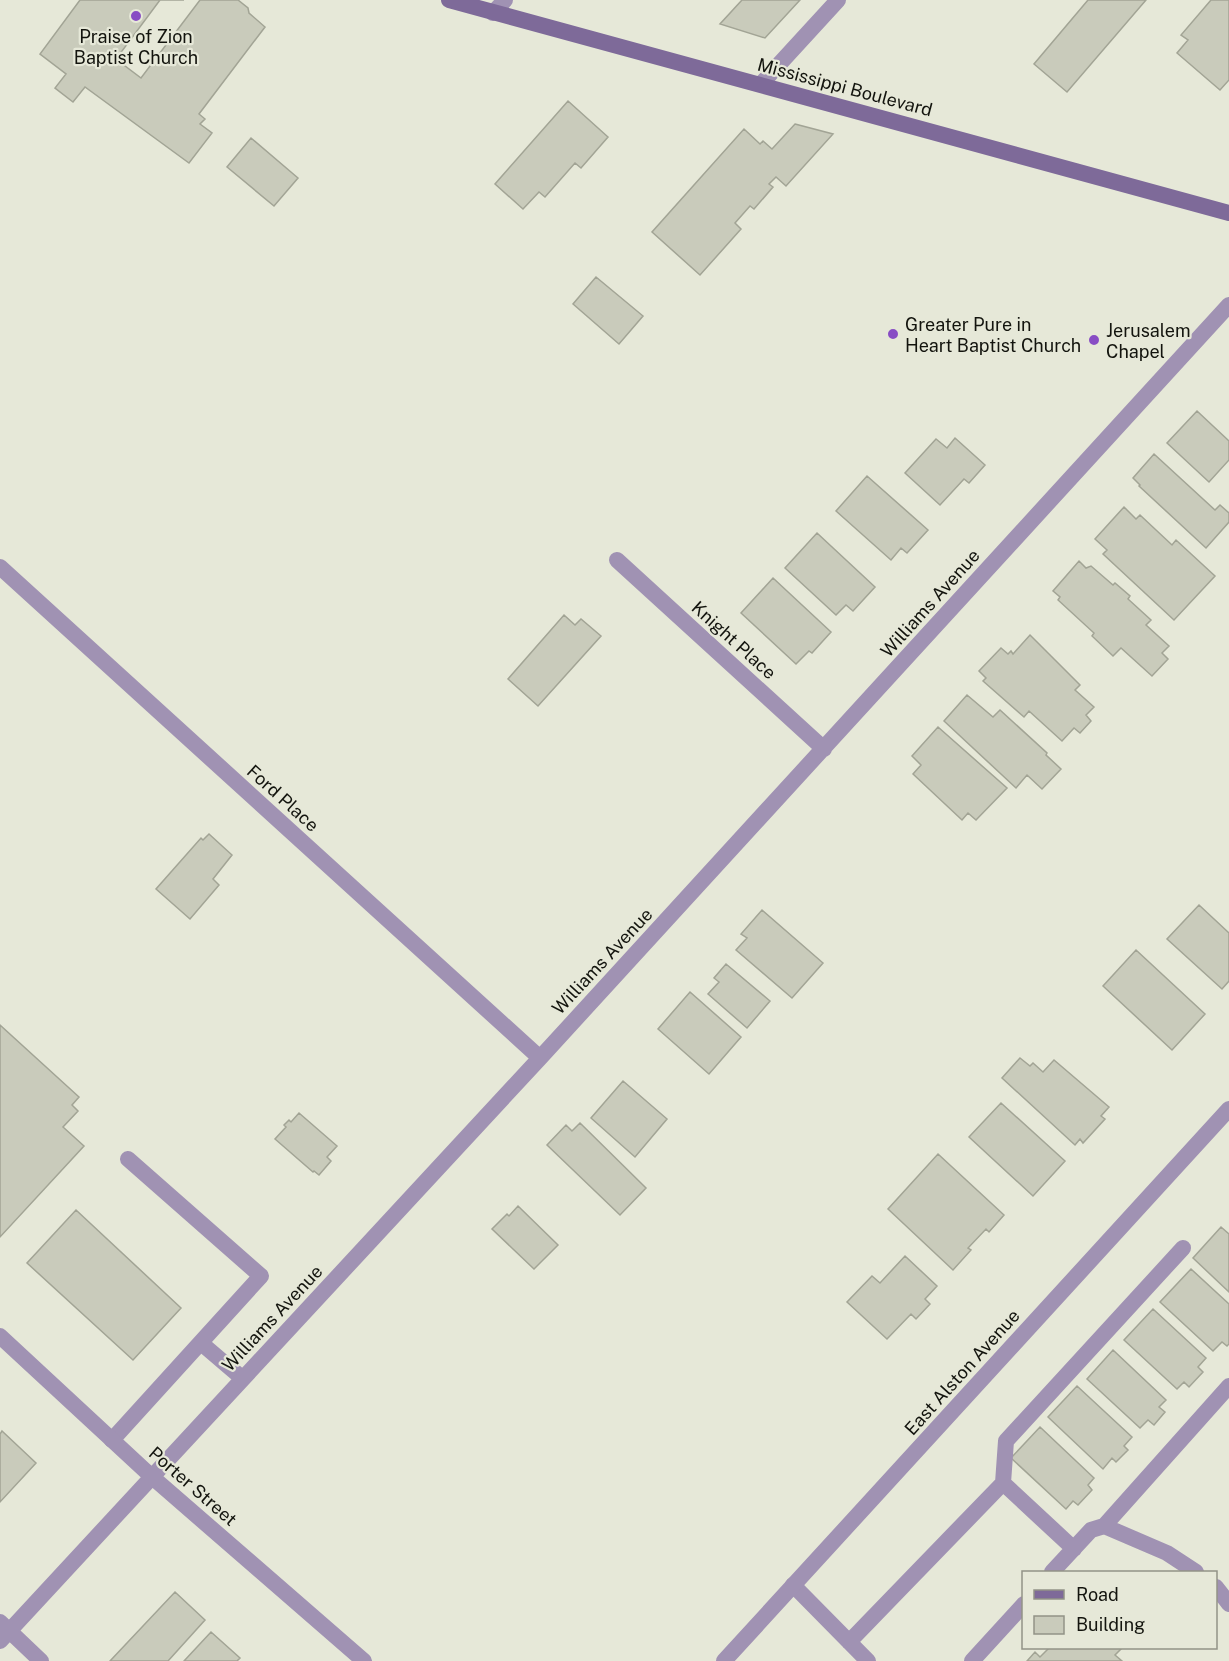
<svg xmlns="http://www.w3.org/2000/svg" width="1229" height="1661" font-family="'Public Sans',sans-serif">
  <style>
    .building { fill: #c9cbbb; stroke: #a2a495; stroke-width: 1.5 }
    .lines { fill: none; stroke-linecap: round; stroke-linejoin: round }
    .service { stroke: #a092b3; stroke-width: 16 }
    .minor { stroke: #a092b3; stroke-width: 16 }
    .secondary { stroke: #7e6a99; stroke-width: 16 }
    .poi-dot { fill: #884dc4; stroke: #e6e8d8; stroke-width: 2 }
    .labels { text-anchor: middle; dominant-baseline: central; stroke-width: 4.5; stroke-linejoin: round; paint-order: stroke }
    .poi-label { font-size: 18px; fill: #13140e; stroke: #e6e8d8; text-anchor: start }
    .street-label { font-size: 18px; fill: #13140e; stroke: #e6e8d8 }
  </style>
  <rect width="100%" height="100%" fill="#e6e8d8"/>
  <path class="building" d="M 80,0 L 184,0 L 160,0 L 116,59 L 141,78 L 200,0 L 238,0 L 248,8 L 249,13 L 265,27 L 199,114 L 205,119 L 200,124 L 212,133 L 189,163 L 85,87 L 73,102 L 55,88 L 66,74 L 40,54 Z
    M 742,0 L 800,0 L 765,38 L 720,24 Z
    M 1088,0 L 1146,0 L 1067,92 L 1034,64 Z
    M 1211,0 L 1229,0 L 1229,80 L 1220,90 L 1177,53 L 1188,40 L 1181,35 Z
    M 568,101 L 608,137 L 581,168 L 575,163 L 545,197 L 539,192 L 523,209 L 495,184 Z
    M 795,124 L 833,134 L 786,186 L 776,177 L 769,184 L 773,187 L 754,209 L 750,206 L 735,223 L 741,229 L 700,275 L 652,232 L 744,129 L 760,144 L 763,141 L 772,149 Z
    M 251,138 L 298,178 L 274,206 L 227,167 Z
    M 596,277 L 643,316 L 619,344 L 573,304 Z
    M 1197,411 L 1229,441 L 1229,460 L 1209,482 L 1167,443 Z
    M 955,438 L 985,465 L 969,483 L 964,479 L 940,505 L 905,473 L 936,439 L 947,448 Z
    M 1154,454 L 1215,510 L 1220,505 L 1229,513 L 1229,522 L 1206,548 L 1139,486 L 1140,485 L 1133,478 Z
    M 867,476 L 928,530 L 907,553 L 901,548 L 891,560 L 836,511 Z
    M 1124,507 L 1136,519 L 1140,515 L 1172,545 L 1176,540 L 1215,576 L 1174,620 L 1103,554 L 1107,550 L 1095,539 Z
    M 817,533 L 875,587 L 853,611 L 846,605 L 836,615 L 785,568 Z
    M 1079,561 L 1086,568 L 1091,566 L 1113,585 L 1115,583 L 1130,596 L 1128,599 L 1151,620 L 1146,625 L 1169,646 L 1162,653 L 1168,659 L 1152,676 L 1121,648 L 1113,656 L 1092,636 L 1094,633 L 1058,600 L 1060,597 L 1053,591 Z
    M 773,578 L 831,632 L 812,653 L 809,651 L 796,664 L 741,613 Z
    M 564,615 L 575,625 L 581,619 L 601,636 L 538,706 L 508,679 Z
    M 1030,635 L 1080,685 L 1075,690 L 1094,707 L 1086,715 L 1091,721 L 1080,733 L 1074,728 L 1062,741 L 1029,711 L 1024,717 L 983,681 L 986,678 L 979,671 L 1001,648 L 1008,654 L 1011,651 L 1013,654 Z
    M 967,695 L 993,717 L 1000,710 L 1047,753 L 1046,755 L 1061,769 L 1042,789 L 1027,775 L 1016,788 L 944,721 Z
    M 938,727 L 1007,788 L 976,820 L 968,813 L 962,820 L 913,774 L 921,765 L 912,756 Z
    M 209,834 L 232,855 L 213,879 L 219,885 L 190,919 L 156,889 L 201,838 L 203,840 Z
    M 1199,905 L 1229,933 L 1229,981 L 1222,989 L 1167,939 Z
    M 762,910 L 823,963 L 792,998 L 736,950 L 747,938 L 741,934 Z
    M 1136,950 L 1205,1014 L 1172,1050 L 1103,986 Z
    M 726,964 L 770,1001 L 747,1028 L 708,994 L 719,982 L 714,978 Z
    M 690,992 L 741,1037 L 709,1074 L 658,1029 Z
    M 0,1025 L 79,1097 L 72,1105 L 78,1111 L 63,1127 L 84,1146 L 0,1237 Z
    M 1020,1058 L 1030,1066 L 1033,1063 L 1043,1072 L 1054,1060 L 1109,1107 L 1101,1116 L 1105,1119 L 1083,1143 L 1080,1139 L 1075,1145 L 1002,1078 Z
    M 623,1081 L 667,1119 L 635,1157 L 591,1118 Z
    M 1001,1103 L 1065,1161 L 1033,1196 L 969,1137 Z
    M 299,1113 L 337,1146 L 327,1157 L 331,1161 L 319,1175 L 314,1171 L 313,1172 L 275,1139 L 286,1127 L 284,1125 L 289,1120 L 291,1122 Z
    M 580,1123 L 646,1188 L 620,1215 L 547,1145 L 566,1125 L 572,1131 Z
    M 938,1154 L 1004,1215 L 989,1232 L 986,1229 L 968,1248 L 971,1250 L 953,1270 L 888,1209 Z
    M 518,1206 L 558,1245 L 534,1269 L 492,1229 L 507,1214 L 509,1216 Z
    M 76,1210 L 181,1308 L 133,1360 L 27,1263 Z
    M 1221,1227 L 1229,1234 L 1229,1292 L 1193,1258 Z
    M 905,1256 L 937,1286 L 925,1299 L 930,1304 L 916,1319 L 911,1314 L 887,1339 L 847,1302 L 872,1276 L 880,1283 Z
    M 1191,1269 L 1229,1304 L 1229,1344 L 1227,1346 L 1222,1342 L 1213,1351 L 1160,1302 Z
    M 1153,1309 L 1206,1358 L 1198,1367 L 1203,1372 L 1189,1387 L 1184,1382 L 1177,1389 L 1124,1340 Z
    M 1113,1350 L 1166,1400 L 1159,1407 L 1165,1412 L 1154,1425 L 1148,1420 L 1140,1428 L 1087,1379 Z
    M 1077,1386 L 1132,1437 L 1124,1446 L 1128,1450 L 1116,1462 L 1112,1458 L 1103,1469 L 1048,1417 Z
    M 1040,1427 L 1094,1478 L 1088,1485 L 1092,1490 L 1078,1505 L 1073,1501 L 1066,1509 L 1011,1458 Z
    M 2,1431 L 36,1463 L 0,1502 L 0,1434 Z
    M 175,1592 L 205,1620 L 168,1661 L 110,1661 Z
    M 211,1632 L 240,1658 L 237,1661 L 184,1661 Z
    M 1049,1648 L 1122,1648 L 1115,1655 L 1122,1661 L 1027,1661 L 1035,1652 L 1040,1657 Z"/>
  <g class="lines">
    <path class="service" d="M 493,13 L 505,0
      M 201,1343 L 242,1378
      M 112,1440 L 261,1276 L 128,1159
      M 1003,1483 L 1006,1441 L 1183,1248
      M 1104,1526 L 1229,1386
      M 1052,1572 L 1091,1530 L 1104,1526 L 1167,1553 L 1196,1572
      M 793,1585 L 868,1661
      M 1216,1587 L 1229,1604
      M 849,1642 L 1003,1483 L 1074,1549
      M 972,1661 L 1024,1604"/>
    <path class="minor" d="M 761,84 L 838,0
      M 617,560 L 824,749
      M 0,567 L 540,1058
      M 0,1336 L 151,1476 L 364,1661
      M 0,1622 L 41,1661
      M 0,1641 L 540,1058 L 1229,305
      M 724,1661 L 1229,1109"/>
    <path class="secondary" d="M 449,0 L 1229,213"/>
  </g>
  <g class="poi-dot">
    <circle cx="136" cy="16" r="6"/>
    <circle cx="893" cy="334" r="6"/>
    <circle cx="1094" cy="340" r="6"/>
  </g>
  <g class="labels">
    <g class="poi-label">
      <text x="136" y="36" text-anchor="middle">Praise of Zion<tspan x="136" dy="21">Baptist Church</tspan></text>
      <text x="905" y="324">Greater Pure in<tspan x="905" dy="21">Heart Baptist Church</tspan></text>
      <text x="1106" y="330">Jerusalem<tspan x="1106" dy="21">Chapel</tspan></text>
    </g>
    <g class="street-label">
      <text transform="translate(845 87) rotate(15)">Mississippi Boulevard</text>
      <text transform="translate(930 603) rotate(-48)">Williams Avenue</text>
      <text transform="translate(734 640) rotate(42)">Knight Place</text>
      <text transform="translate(283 798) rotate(42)">Ford Place</text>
      <text transform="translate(602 961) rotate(-47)">Williams Avenue</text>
      <text transform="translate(272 1318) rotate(-47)">Williams Avenue</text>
      <text transform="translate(962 1372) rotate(-48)">East Alston Avenue</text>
      <text transform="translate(193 1486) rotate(41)">Porter Street</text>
    </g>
  </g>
  <rect x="1022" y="1571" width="195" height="78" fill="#e6e8d8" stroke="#929387" stroke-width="1.5"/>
  <rect x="1034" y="1590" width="30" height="9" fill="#7e6a99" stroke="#929387" stroke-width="1.5"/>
  <text x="1076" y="1601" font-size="18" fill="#13140e">Road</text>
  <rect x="1034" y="1616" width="30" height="18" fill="#c9cbbb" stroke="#929387" stroke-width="1.5"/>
  <text x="1076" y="1631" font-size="18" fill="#13140e">Building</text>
</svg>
